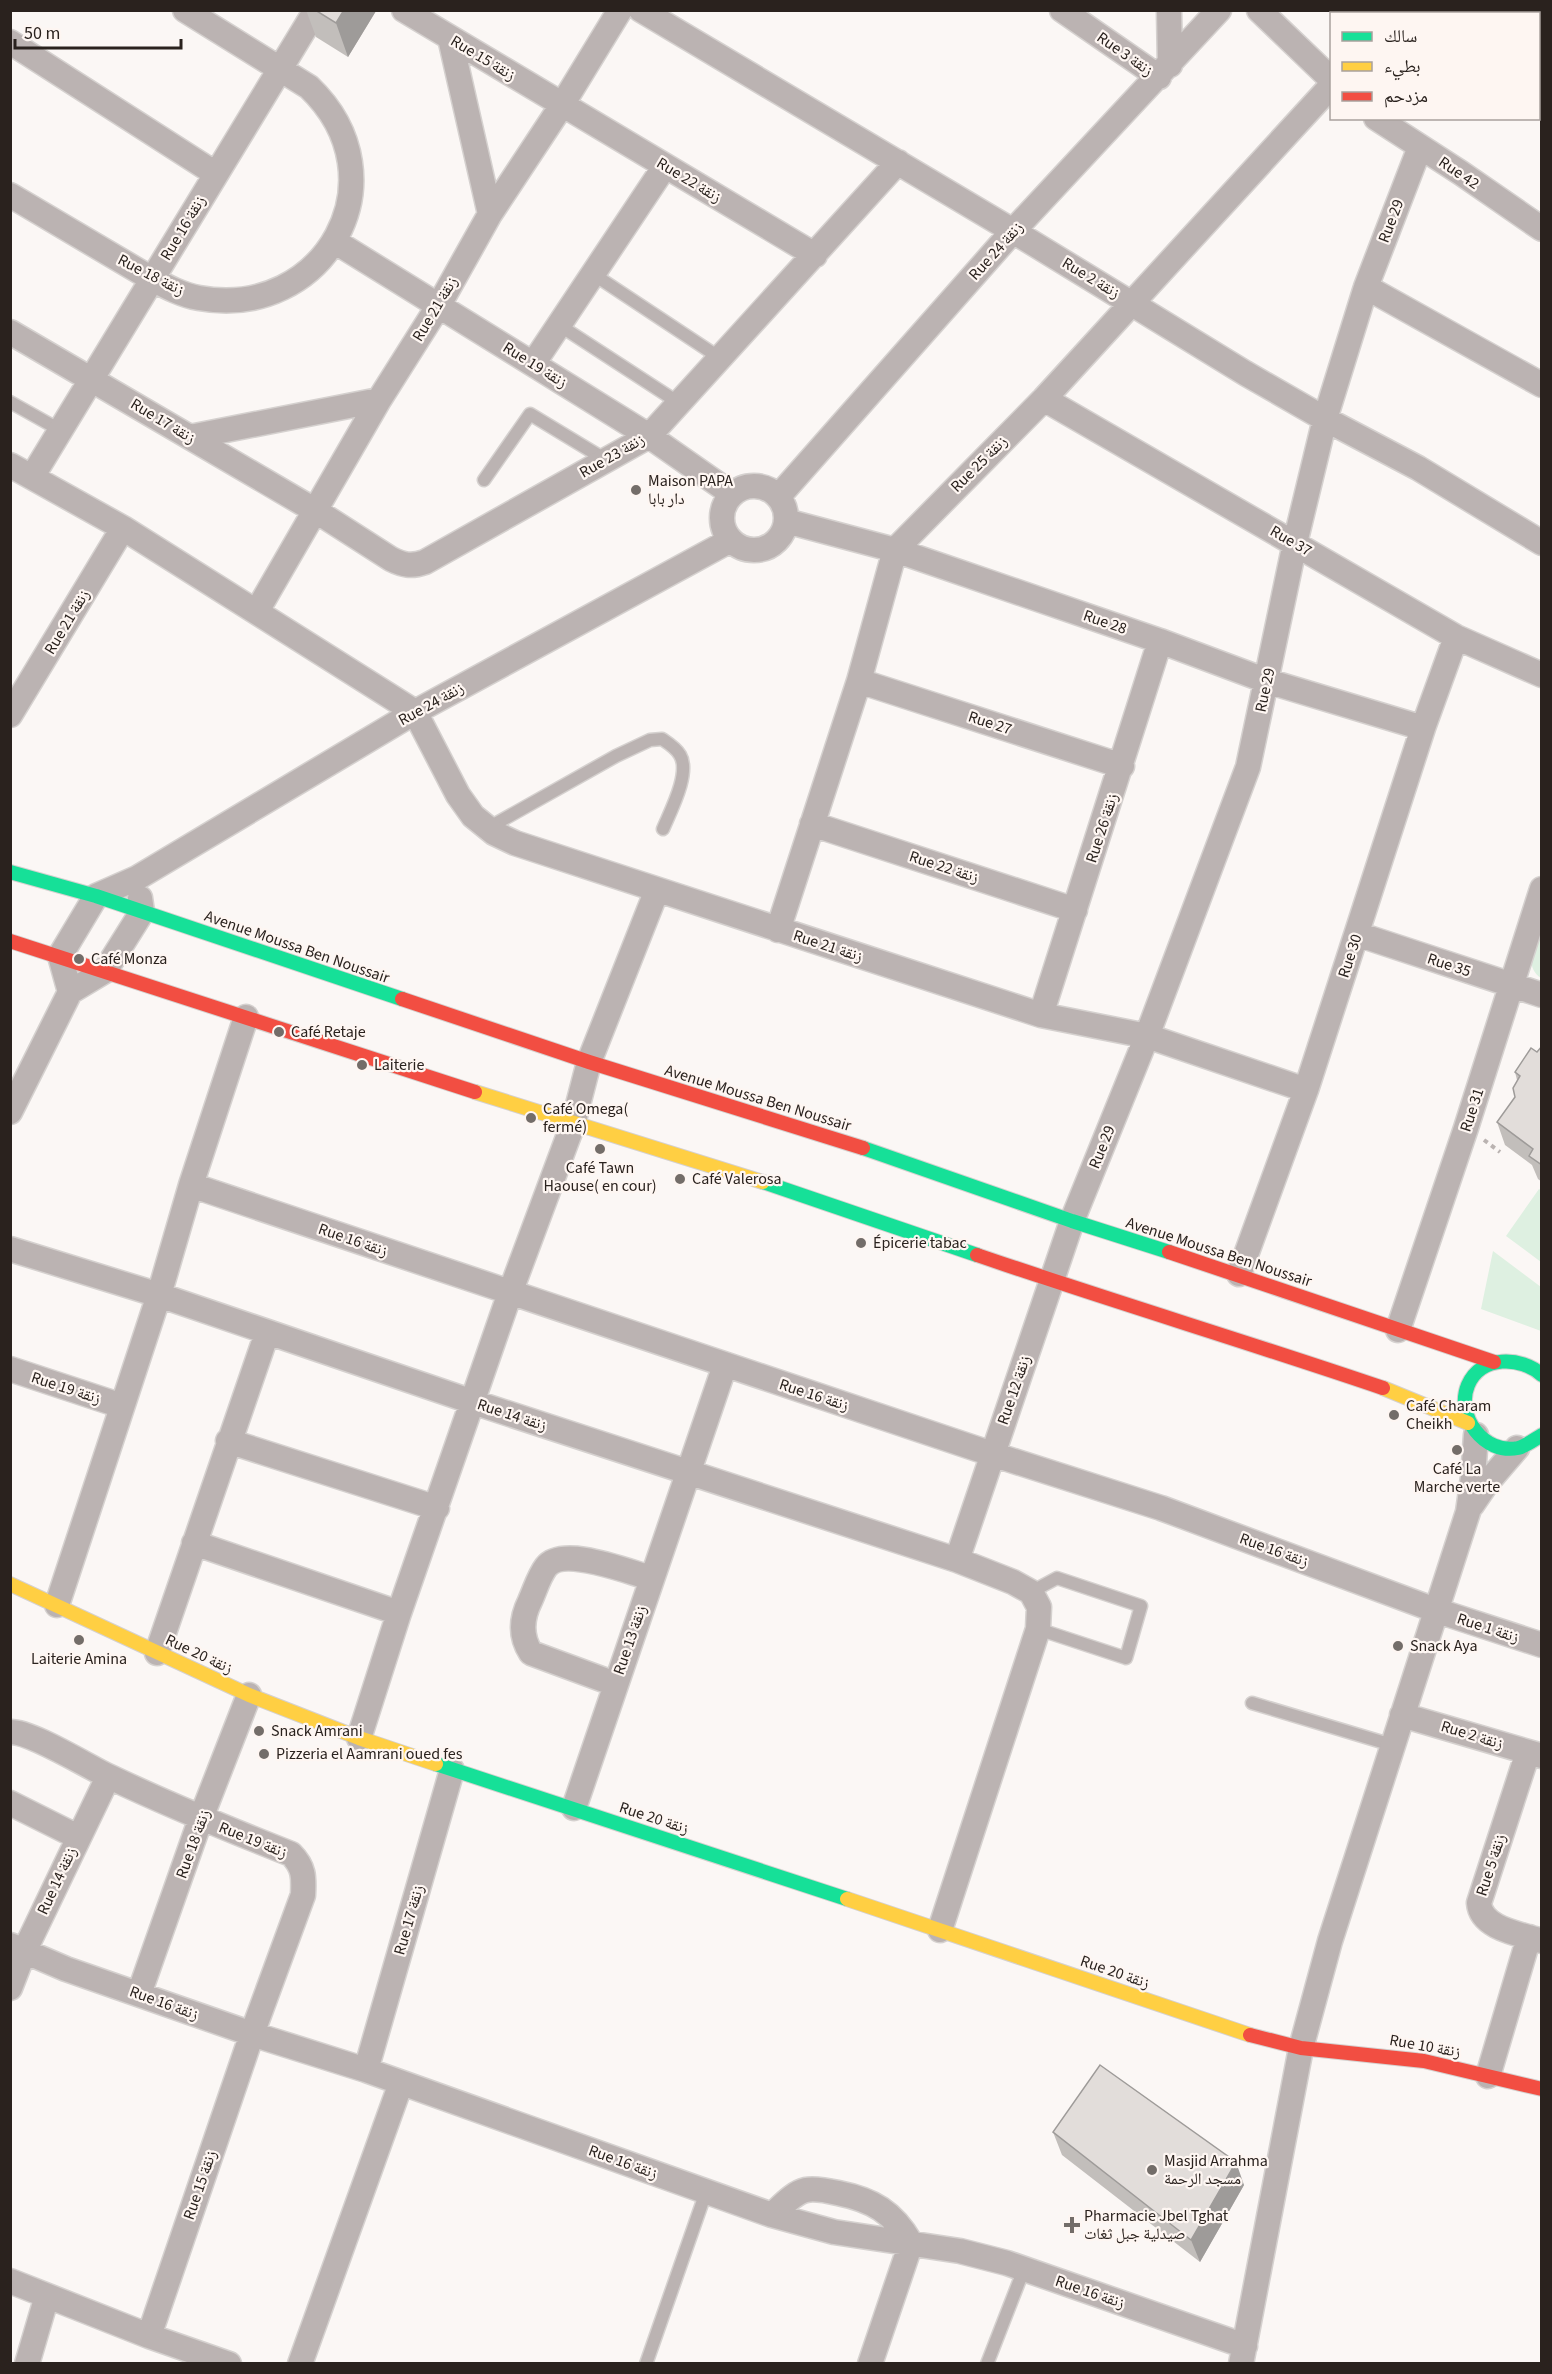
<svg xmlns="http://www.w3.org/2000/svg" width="1552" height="2374" font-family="'Source Sans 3','Noto Naskh Arabic',sans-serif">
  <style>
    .green { fill: #def0e1 }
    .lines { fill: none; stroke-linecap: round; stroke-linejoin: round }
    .lane-casing { stroke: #d5d1cf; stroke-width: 15 }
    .street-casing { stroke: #d5d1cf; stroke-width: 27 }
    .fast-casing { stroke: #d5d1cf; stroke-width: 16 }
    .slow-casing { stroke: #d5d1cf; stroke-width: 16 }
    .jam-casing { stroke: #d5d1cf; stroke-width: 16 }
    .path { stroke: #bab3b1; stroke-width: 4; stroke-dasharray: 4.5 4.5; stroke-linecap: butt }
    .lane { stroke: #bbb3b2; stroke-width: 12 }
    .street { stroke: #bbb3b2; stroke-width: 24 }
    .fast { stroke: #16e098; stroke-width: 14 }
    .slow { stroke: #ffcf43; stroke-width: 14 }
    .jam { stroke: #f24e42; stroke-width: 14 }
    .wall { fill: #c2bebb }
    .shaded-wall { fill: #9e9b99 }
    .building { fill: #e2ddda; stroke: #9e9b99; stroke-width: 1.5 }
    .poi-dot { fill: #736d69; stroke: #fef6f2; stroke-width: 2 }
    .labels { text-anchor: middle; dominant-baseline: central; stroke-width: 4.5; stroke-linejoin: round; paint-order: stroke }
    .street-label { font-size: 16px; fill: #2a221e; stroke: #fef6f2 }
    .poi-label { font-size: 16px; fill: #2a221e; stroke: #fef6f2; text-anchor: start }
  </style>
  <rect width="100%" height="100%" fill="#fbf7f5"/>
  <path class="green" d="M 1541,923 L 1541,978 C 1522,966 1536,941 1541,923 Z
    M 1539,1189 L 1542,1191 L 1541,1262 L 1506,1236 Z
    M 1493,1251 L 1541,1287 L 1541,1331 L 1481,1309 Z"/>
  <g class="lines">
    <g class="lane-casing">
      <path id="lane" d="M 593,274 L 720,358
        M 559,325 L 679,403
        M 10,402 L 60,430
        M 484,480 L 530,414 L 606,460
        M 488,828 L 616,756 L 650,740 L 662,739 C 668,743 676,748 680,755 C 691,773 670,812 663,829
        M 1031,1592 L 1057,1578 L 1141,1606 L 1126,1658 L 1038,1629
        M 1252,1703 L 1392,1745
        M 646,2364 L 706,2192
        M 987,2364 L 1024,2269"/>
    </g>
    <g class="street-casing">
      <path id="street" d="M 404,10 L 815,255
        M 641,10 L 1013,231 L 1245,373 L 1325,419 L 1418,468 L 1542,543
        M 1062,10 L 1159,77
        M 1169,10 L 1170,65
        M 1259,10 L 1332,80
        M 1540,10 L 1542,11
        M 450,38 L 490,214
        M 10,42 L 216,174
        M 1376,118 L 1461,173 L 1542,229
        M 10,195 L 152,279 C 167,287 182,295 199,298 C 324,321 405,179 309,87 L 185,10
        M 334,241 L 649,436 L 732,494
        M 1366,287 L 1542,385
        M 10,332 L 316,511 L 391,559 C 403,565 411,567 425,562 L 649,436 L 898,162
        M 533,364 L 665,166
        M 1044,399 L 1456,637 L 1542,675
        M 190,437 L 379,400
        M 10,465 L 123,528 L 415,712 L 458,795 L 473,816 L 494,833 L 515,843 L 1041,1015 L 1147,1036 L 1306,1090
        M 32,477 L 316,10
        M722 518a32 32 0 1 1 64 0a32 32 0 1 1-64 0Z
        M 778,497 L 1013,231 L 1219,10
        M 786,521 L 895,550 L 1160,641 L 1267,681 L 1423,728
        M 257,611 L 379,400 L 439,305 L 490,214 L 562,105 L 620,10
        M 859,681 L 1122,766
        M 10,715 L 123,528
        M 812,824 L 1075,910
        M 778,930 L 859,681 L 895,550 L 1044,399 L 1332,85
        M 1357,934 L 1542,995
        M 70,992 L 60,956 L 96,896 L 137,878 L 415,712 L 731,540
        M 1041,1015 L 1160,641
        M 10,1112 L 70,992 L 105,971 L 142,912 L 140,898
        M 191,1185 L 992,1454 L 1161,1508 L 1435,1610 L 1542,1645
        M 10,1249 L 159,1295 L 473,1402 L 957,1560 L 1013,1582 L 1031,1592 L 1039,1607 L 1038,1629 L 940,1930
        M 1239,1274 L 1306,1090 L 1423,728 L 1456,637
        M 1398,1330 L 1466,1128 L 1542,889
        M 10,1369 L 122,1406
        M 228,1441 L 437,1508
        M 1472,1505 L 1487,1483 L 1517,1448
        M 194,1543 L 399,1613
        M 957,1560 L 1072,1221 L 1147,1036 L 1248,767 L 1295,543 L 1325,419 L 1366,287 L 1420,147
        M 57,1605 L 159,1295 L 191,1185 L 246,1017
        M 157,1653 L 267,1333
        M 615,1684 L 531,1653 C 520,1636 521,1619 530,1601 C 535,1590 539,1576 546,1567 C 563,1545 628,1572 651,1578
        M 1402,1715 L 1542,1756
        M 10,1732 C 31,1731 88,1767 110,1777 C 169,1805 230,1830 291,1854 C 304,1867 304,1877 303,1895 L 252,2034 L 149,2336
        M 359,1738 L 399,1613 L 510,1293 L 573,1124 L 589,1062 L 657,890
        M 1528,1752 L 1479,1903 C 1481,1929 1521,1934 1542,1941
        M 10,1803 L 78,1837
        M 574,1808 L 725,1365
        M 10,1945 L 66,1969 L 252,2034 L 366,2070 L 772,2215 L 834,2232 L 960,2251 L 1007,2263 L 1245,2346
        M 10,1988 L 24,1952 L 108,1777
        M 139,1994 L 201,1818 L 249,1695
        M 366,2070 L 452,1770
        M 1488,2076 L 1529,1937
        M 772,2215 C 782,2206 793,2193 806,2190 C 815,2188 829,2191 838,2193 C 873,2200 893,2212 911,2243 L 870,2364
        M 10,2281 L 149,2336 L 229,2364
        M 27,2364 L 47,2296
        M 300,2364 L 401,2083
        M 1241,2364 L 1301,2048 L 1330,1941 L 1468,1512 L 1473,1477 L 1476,1435"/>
    </g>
    <g class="fast-casing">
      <path id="fast" d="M 10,872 L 96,896 L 402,999
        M 863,1148 L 1072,1221 L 1169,1252
        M 763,1182 L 977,1255
        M 1542,1375 C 1521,1356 1481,1355 1468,1385 C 1455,1416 1484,1455 1518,1448 C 1526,1446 1535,1439 1542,1435
        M 436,1764 L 847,1899"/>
    </g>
    <g class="slow-casing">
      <path id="slow" d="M 475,1092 L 763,1182
        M 1383,1388 L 1468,1423
        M 10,1584 L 249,1695 L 359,1738 L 436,1764
        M 847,1899 L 1250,2035"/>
    </g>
    <g class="jam-casing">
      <path id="jam" d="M 10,941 L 475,1092
        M 402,999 L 589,1062 L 863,1148
        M 1169,1252 L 1494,1362
        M 977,1255 C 1111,1301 1248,1342 1383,1388
        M 1250,2035 L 1301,2048 L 1424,2061 L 1542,2089"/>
    </g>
    <path class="path" d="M 1484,1140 L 1500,1152"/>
    <use href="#lane" class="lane"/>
    <use href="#street" class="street"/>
    <use href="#fast" class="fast"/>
    <use href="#slow" class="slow"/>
    <use href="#jam" class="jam"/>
  </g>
  <path class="wall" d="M 306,10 L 375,10 L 376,11 L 348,57 L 316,37 Z
    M 1542,1046 L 1542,1182 L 1538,1179 L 1532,1165 L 1505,1145 L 1497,1122 L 1515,1097 L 1517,1080 L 1515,1072 L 1537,1052 Z
    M 1053,2132 L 1244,2185 L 1200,2262 L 1062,2155 Z"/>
  <path class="shaded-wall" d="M 344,10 L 375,10 L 376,11 L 348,57 L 336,23 Z
    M 1236,2162 L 1244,2185 L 1200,2262 L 1191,2240 Z"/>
  <path class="building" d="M 315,10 L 344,10 L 336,23 Z
    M 1542,1046 L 1542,1165 L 1529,1156 L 1533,1149 L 1497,1122 L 1515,1097 L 1513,1088 L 1520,1076 L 1515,1072 L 1531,1048 L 1537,1052 Z
    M 1100,2065 L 1236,2162 L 1191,2240 L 1053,2132 Z"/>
  <g class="poi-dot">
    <circle cx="636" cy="490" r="6"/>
    <circle cx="79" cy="959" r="6"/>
    <circle cx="279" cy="1032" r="6"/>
    <circle cx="362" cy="1065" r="6"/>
    <circle cx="531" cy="1118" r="6"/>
    <circle cx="600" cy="1149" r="6"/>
    <circle cx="680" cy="1179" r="6"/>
    <circle cx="861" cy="1243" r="6"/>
    <circle cx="1394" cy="1415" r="6"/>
    <circle cx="1457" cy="1450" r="6"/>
    <circle cx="79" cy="1640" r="6"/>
    <circle cx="1398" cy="1646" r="6"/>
    <circle cx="259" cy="1731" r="6"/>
    <circle cx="264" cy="1754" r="6"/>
    <circle cx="1152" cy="2170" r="6"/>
    <path d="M1069 2216h6v6h6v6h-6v6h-6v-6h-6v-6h6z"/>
  </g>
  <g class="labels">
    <g class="street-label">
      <text transform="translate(1125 54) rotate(35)">Rue 3 زنقة</text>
      <text transform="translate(483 58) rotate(31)">Rue 15 زنقة</text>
      <text transform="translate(1459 173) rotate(34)">Rue 42</text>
      <text transform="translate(689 180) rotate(31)">Rue 22 زنقة</text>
      <text transform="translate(1391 221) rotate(-69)">Rue 29</text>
      <text transform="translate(183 228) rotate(-59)">Rue 16 زنقة</text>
      <text transform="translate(996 251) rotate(-48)">Rue 24 زنقة</text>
      <text transform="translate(151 275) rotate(27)">Rue 18 زنقة</text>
      <text transform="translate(1091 278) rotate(31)">Rue 2 زنقة</text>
      <text transform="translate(435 309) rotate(-59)">Rue 21 زنقة</text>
      <text transform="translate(535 365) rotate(32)">Rue 19 زنقة</text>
      <text transform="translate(163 421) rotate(31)">Rue 17 زنقة</text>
      <text transform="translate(612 456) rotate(-30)">Rue 23 زنقة</text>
      <text transform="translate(979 464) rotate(-45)">Rue 25 زنقة</text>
      <text transform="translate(1291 541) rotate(30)">Rue 37</text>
      <text transform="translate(67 622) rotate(-59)">Rue 21 زنقة</text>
      <text transform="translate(1105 622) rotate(19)">Rue 28</text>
      <text transform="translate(1265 690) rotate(-78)">Rue 29</text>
      <text transform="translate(431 704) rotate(-29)">Rue 24 زنقة</text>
      <text transform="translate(990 723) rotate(18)">Rue 27</text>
      <text transform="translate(1102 828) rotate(-72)">Rue 26 زنقة</text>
      <text transform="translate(944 867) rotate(18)">Rue 22 زنقة</text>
      <text transform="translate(828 946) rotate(18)">Rue 21 زنقة</text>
      <text transform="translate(297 947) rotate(19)">Avenue Moussa Ben Noussair</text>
      <text transform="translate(1350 956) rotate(-72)">Rue 30</text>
      <text transform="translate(1449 965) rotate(18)">Rue 35</text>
      <text transform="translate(758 1098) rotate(17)">Avenue Moussa Ben Noussair</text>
      <text transform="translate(1472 1110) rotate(-72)">Rue 31</text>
      <text transform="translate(1102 1147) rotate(-68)">Rue 29</text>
      <text transform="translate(353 1240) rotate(19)">Rue 16 زنقة</text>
      <text transform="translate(1219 1252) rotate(18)">Avenue Moussa Ben Noussair</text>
      <text transform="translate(66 1388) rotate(18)">Rue 19 زنقة</text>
      <text transform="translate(1014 1390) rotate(-71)">Rue 12 زنقة</text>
      <text transform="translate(814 1395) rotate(18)">Rue 16 زنقة</text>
      <text transform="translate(512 1415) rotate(18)">Rue 14 زنقة</text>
      <text transform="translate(1274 1550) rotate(20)">Rue 16 زنقة</text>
      <text transform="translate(1488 1628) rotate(18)">Rue 1 زنقة</text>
      <text transform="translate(630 1640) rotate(-71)">Rue 13 زنقة</text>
      <text transform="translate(199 1654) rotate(25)">Rue 20 زنقة</text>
      <text transform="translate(1472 1735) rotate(17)">Rue 2 زنقة</text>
      <text transform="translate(654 1818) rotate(18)">Rue 20 زنقة</text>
      <text transform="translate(253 1840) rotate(22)">Rue 19 زنقة</text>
      <text transform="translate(193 1844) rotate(-70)">Rue 18 زنقة</text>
      <text transform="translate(1491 1865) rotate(-72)">Rue 5 زنقة</text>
      <text transform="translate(57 1881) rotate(-65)">Rue 14 زنقة</text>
      <text transform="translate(409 1920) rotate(-74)">Rue 17 زنقة</text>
      <text transform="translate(1115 1972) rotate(19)">Rue 20 زنقة</text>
      <text transform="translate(164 2003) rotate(20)">Rue 16 زنقة</text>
      <text transform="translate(1425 2046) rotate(10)">Rue 10 زنقة</text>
      <text transform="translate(623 2162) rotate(20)">Rue 16 زنقة</text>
      <text transform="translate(200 2185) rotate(-71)">Rue 15 زنقة</text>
      <text transform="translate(1090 2292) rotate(19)">Rue 16 زنقة</text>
    </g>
    <g class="poi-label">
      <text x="648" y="481">Maison PAPA<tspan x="648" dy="18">دار بابا</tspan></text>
      <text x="91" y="959">Café Monza</text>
      <text x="291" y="1032">Café Retaje</text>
      <text x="374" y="1065">Laiterie</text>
      <text x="543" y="1109">Café Omega(<tspan x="543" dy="18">fermé)</tspan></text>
      <text x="600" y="1168" text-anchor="middle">Café Tawn<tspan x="600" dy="18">Haouse( en cour)</tspan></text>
      <text x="692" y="1179">Café Valerosa</text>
      <text x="873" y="1243">Épicerie tabac</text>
      <text x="1406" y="1406">Café Charam<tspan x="1406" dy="18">Cheikh</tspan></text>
      <text x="1457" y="1469" text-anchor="middle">Café La<tspan x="1457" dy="18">Marche verte</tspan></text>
      <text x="1410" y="1646">Snack Aya</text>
      <text x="79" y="1659" text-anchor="middle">Laiterie Amina</text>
      <text x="271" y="1731">Snack Amrani</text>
      <text x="276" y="1754">Pizzeria el Aamrani oued fes</text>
      <text x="1164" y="2161">Masjid Arrahma<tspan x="1164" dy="18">مسجد الرحمة</tspan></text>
      <text x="1084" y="2216">Pharmacie Jbel Tghat<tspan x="1084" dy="18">صيدلية جبل ثغات</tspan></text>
    </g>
  </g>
  <rect width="1552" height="2374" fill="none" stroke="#2a221e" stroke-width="24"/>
  <rect x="1330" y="12" width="210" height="108" fill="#fef6f2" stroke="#a9a19d" stroke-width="1.5"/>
  <rect x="1342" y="32" width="30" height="9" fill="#16e098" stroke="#a9a19d" stroke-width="1.5"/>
  <text x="1384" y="42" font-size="18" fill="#2a221e">سالك</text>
  <rect x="1342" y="62" width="30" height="9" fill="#ffcf43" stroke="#a9a19d" stroke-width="1.5"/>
  <text x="1384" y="72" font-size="18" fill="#2a221e">بطيء</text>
  <rect x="1342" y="92" width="30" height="9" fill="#f24e42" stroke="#a9a19d" stroke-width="1.5"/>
  <text x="1384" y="102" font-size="18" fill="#2a221e">مزدحم</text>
  <path d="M15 39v9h166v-9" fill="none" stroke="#2a221e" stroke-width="3"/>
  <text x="24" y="39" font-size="18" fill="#2a221e" stroke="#fef6f2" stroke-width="4.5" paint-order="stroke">50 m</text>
</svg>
